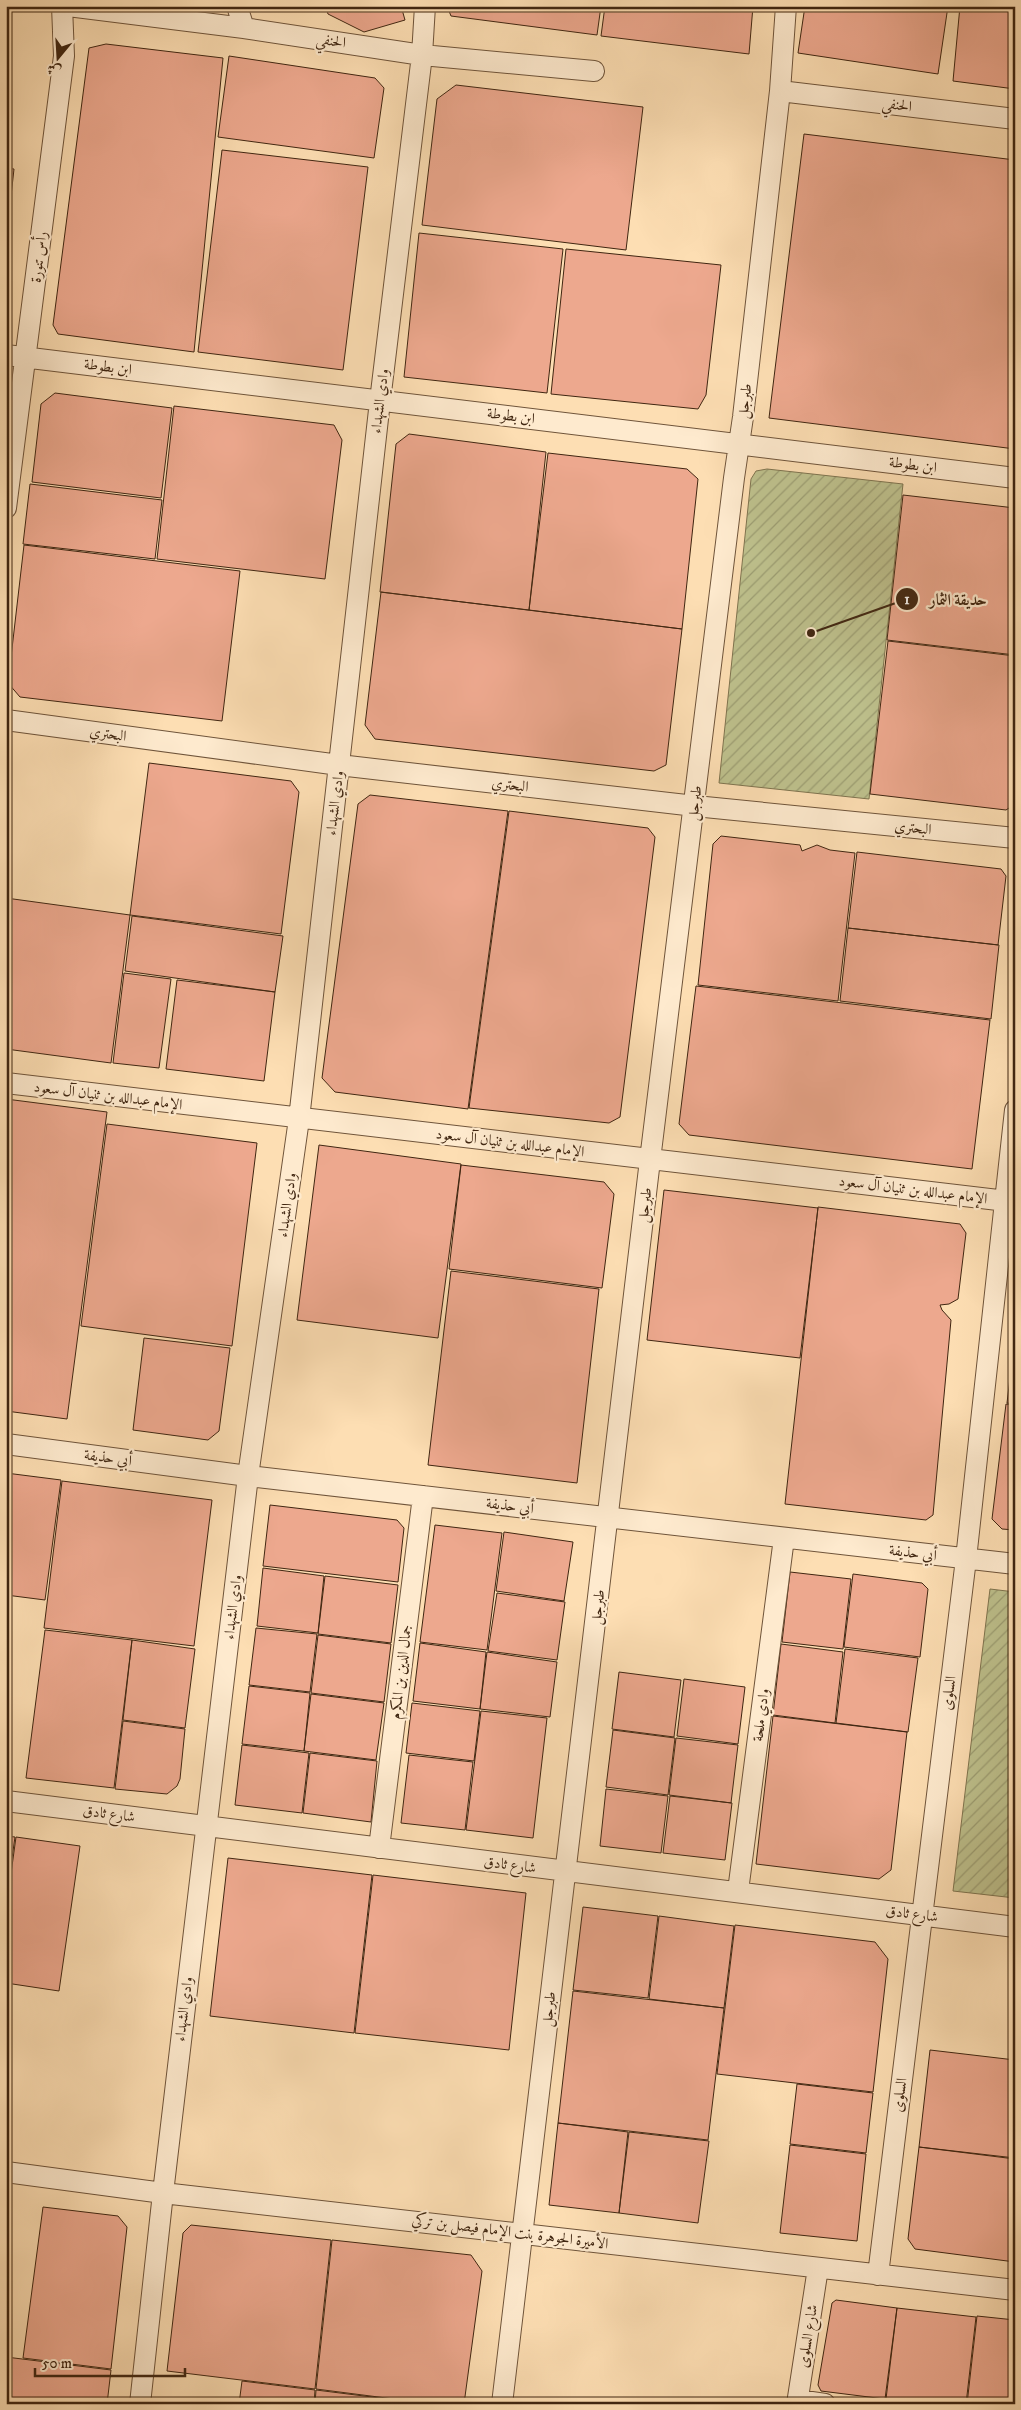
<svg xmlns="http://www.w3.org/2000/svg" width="1021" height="2410" font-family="'IM FELL DW Pica',Amiri,serif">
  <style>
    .garden { fill: url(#garden-furrows); stroke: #7f744f }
    .building { fill: #eda88e; stroke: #402611 }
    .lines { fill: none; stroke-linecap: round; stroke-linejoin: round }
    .minor-casing { stroke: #6f543a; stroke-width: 22 }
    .minor { stroke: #feeace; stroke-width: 20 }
    .labels { text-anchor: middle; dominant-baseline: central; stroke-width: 4.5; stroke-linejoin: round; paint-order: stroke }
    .street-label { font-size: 15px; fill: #402611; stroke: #feeace }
    .leader { fill: none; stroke: #402611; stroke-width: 2 }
    .callout-dot { fill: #402611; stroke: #feeace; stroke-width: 2 }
    .mark-label { font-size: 15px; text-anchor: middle; font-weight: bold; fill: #fff }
    .callout-label { font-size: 16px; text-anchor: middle; font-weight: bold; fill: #402611; stroke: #feeace; stroke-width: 4.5; stroke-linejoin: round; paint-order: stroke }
  </style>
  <defs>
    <pattern id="garden-furrows" width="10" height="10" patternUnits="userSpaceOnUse" patternTransform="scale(1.25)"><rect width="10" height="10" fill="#bec18d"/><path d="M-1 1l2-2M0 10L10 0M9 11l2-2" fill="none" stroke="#9c9d72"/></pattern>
  </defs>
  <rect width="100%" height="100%" fill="#fddeb3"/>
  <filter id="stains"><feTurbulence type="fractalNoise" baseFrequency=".004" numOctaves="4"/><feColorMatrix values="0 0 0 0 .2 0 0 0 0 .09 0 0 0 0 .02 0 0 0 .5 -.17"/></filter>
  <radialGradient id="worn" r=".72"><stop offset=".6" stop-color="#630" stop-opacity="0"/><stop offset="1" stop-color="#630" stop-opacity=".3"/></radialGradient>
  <path class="garden" d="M 767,469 L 903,484 L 869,799 L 719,783 L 751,479 L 756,471 Z
    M 990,1589 L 1015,1592 L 1015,1898 L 953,1891 Z"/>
  <path class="building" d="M 325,6 L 401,6 L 405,20 L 364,32 L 328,14 Z
    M 447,6 L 601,6 L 597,35 L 451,16 Z
    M 605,6 L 753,6 L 749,54 L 601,36 Z
    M 805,6 L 948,6 L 938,74 L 798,53 Z
    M 960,6 L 1015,6 L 1015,89 L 953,81 Z
    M 106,44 L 223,58 L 194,352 L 58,334 L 53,325 L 89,48 Z
    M 229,56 L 375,78 L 384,88 L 374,158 L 218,137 Z
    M 456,85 L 643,107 L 626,250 L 422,225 L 437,99 Z
    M 804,134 L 1015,160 L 1015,449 L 769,418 Z
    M 222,150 L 368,167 L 343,370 L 198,352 Z
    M 6,168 L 14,169 L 6,241 Z
    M 419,233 L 563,249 L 547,393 L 404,377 Z
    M 566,249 L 721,265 L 706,395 L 698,409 L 551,394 Z
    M 55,393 L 172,408 L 161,498 L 32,482 L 41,404 Z
    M 174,406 L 334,425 L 342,440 L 325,579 L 157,559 Z
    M 409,434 L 546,452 L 529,610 L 380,592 L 396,444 Z
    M 548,453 L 687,469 L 698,479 L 682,629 L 529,610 Z
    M 30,484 L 162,500 L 155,559 L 23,544 Z
    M 903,495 L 1015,508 L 1015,655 L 887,640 Z
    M 24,545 L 240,571 L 222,721 L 20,697 L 8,683 Z
    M 381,592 L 682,629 L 666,765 L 654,771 L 375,739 L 365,725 Z
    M 888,641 L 1015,656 L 1015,804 L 1006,810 L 870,794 Z
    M 149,763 L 291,781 L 299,792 L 281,934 L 130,915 Z
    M 370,795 L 508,811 L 468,1109 L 335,1092 L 322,1078 L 358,804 Z
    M 509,811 L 648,828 L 655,837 L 620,1117 L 609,1123 L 469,1108 Z
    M 721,836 L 800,845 L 802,851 L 817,845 L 830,850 L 855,853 L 838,1001 L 698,985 L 713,844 Z
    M 857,852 L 1001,869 L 1006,876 L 998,945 L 848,928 Z
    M 6,898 L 130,915 L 111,1063 L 6,1049 Z
    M 132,916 L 283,936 L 275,992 L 125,971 Z
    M 848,928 L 999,945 L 991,1019 L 840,1001 Z
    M 124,973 L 171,979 L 159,1068 L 113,1063 Z
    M 177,980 L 275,992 L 264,1081 L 166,1069 Z
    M 696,986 L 990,1020 L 972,1169 L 689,1135 L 679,1124 Z
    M 6,1099 L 107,1112 L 67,1419 L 6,1411 Z
    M 107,1124 L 257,1143 L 232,1346 L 81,1326 Z
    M 319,1145 L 461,1164 L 438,1338 L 297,1320 Z
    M 461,1165 L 604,1182 L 614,1194 L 602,1288 L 449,1269 Z
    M 664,1190 L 818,1208 L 800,1358 L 647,1340 Z
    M 818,1207 L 960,1224 L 966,1233 L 958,1299 L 949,1304 L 940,1305 L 942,1310 L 951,1320 L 933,1515 L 926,1520 L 785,1504 Z
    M 451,1271 L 599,1289 L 577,1483 L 428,1465 Z
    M 1015,1335 L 1015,1404 L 1007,1403 Z
    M 144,1338 L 230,1348 L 219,1431 L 208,1440 L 133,1430 Z
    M 1006,1404 L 1015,1405 L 1015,1530 L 1002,1529 L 992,1519 Z
    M 6,1473 L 61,1480 L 45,1600 L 6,1595 Z
    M 62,1481 L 212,1500 L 194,1646 L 44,1628 Z
    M 270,1505 L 397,1520 L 404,1528 L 398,1582 L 263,1566 Z
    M 435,1525 L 502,1533 L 487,1650 L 420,1642 Z
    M 504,1532 L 573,1542 L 564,1601 L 496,1591 Z
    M 263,1568 L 324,1576 L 318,1633 L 257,1626 Z
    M 790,1572 L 851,1579 L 843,1649 L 782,1642 Z
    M 853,1574 L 922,1583 L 928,1589 L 920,1657 L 844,1647 Z
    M 325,1576 L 398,1585 L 391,1643 L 318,1634 Z
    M 497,1593 L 565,1602 L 557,1660 L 488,1651 Z
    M 256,1628 L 317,1634 L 310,1692 L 249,1685 Z
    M 45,1630 L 132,1640 L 114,1788 L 26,1778 Z
    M 318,1635 L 391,1644 L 384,1702 L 311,1693 Z
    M 132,1640 L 195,1649 L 185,1728 L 123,1720 Z
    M 420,1643 L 486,1652 L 480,1709 L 413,1701 Z
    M 781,1644 L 843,1652 L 835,1723 L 773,1715 Z
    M 845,1649 L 918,1658 L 908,1732 L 836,1723 Z
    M 487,1652 L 557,1662 L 550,1717 L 480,1709 Z
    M 619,1672 L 681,1680 L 674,1737 L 612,1729 Z
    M 684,1679 L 745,1687 L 738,1744 L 677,1736 Z
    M 249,1686 L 310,1693 L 304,1751 L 242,1744 Z
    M 311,1694 L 384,1703 L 376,1760 L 304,1751 Z
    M 412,1703 L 480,1711 L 474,1761 L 406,1753 Z
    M 481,1711 L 547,1718 L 533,1838 L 466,1830 Z
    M 773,1716 L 907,1732 L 891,1870 L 879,1879 L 756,1864 Z
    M 123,1721 L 185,1729 L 180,1779 L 177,1786 L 167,1794 L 115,1789 Z
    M 613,1730 L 675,1738 L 668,1795 L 606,1787 Z
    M 676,1738 L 738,1745 L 731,1803 L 669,1795 Z
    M 242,1745 L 309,1753 L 302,1813 L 235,1805 Z
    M 310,1753 L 377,1761 L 371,1822 L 303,1813 Z
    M 409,1755 L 473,1762 L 465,1830 L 401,1823 Z
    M 606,1789 L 668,1796 L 661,1853 L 600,1846 Z
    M 670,1796 L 732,1803 L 725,1860 L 663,1853 Z
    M 6,1836 L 15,1837 L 6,1900 Z
    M 16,1837 L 80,1846 L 59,1991 L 6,1983 L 6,1910 Z
    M 228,1858 L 372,1875 L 354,2033 L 210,2016 Z
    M 373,1875 L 526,1893 L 509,2050 L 355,2033 Z
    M 583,1907 L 658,1916 L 648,1998 L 573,1990 Z
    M 659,1916 L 734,1926 L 724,2008 L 649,1999 Z
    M 735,1925 L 875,1942 L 888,1959 L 873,2092 L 717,2074 Z
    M 573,1991 L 724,2008 L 708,2140 L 558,2123 Z
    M 930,2050 L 1015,2060 L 1015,2158 L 919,2147 Z
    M 797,2084 L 873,2093 L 866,2153 L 790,2144 Z
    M 558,2123 L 628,2132 L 619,2213 L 549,2205 Z
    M 629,2132 L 709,2141 L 698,2223 L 619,2213 Z
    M 790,2145 L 866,2154 L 857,2241 L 780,2233 Z
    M 919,2147 L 1015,2159 L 1015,2262 L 915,2249 L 908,2239 Z
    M 43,2207 L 118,2216 L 127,2227 L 111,2369 L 23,2358 Z
    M 191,2225 L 331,2240 L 315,2389 L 167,2371 L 183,2233 Z
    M 332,2240 L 471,2255 L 482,2271 L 464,2404 L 433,2404 L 316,2389 Z
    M 836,2300 L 897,2308 L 885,2399 L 821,2391 L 818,2385 L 832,2303 Z
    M 897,2308 L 976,2317 L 966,2404 L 926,2404 L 886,2399 Z
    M 977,2316 L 1015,2320 L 1015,2404 L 967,2404 Z
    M 6,2357 L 111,2370 L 107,2404 L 6,2404 Z
    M 242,2381 L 315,2390 L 314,2404 L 239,2404 Z
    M 316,2390 L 428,2404 L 315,2404 Z"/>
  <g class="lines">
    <g class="minor-casing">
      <path id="minor" d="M 68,6 L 244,28 L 422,55 L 594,71
        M 237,6 L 244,28
        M 780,91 L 1015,119
        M 6,355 L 1015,478
        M 6,508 L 64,56 L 62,6
        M 6,720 L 339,765 L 695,806 L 1015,838
        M 6,1083 L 1015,1202
        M 6,1444 L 248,1476 L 1015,1564
        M 6,1801 L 1015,1927
        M 379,1848 L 423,1496
        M 738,1891 L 784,1538
        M 6,2172 L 163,2193 L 1015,2290
        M 878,2275 L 966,1559 L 1015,1110
        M 798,2400 L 825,2404
        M 140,2404 L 163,2193 L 248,1476 L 299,1119 L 380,401 L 422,55 L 425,6
        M 502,2404 L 650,1160 L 734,478 L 743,417 L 780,91 L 786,6
        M 797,2404 L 818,2268"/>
    </g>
    <use href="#minor" class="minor"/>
  </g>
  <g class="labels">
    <g class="street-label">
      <text transform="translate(331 41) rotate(8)">الحنفي</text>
      <text transform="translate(897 105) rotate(7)">الحنفي</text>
      <text transform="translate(39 257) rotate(-83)">رأس تنورة</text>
      <text transform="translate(108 367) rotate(7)">ابن بطوطة</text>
      <text transform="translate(380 401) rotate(-83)">وادي الشهداء</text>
      <text transform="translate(745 401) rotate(-83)">طبرجل</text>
      <text transform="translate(511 416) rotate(7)">ابن بطوطة</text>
      <text transform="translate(913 465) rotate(7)">ابن بطوطة</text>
      <text transform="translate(108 734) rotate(8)">البحتري</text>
      <text transform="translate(510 785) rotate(7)">البحتري</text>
      <text transform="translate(335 803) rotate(-83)">وادي الشهداء</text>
      <text transform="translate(695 803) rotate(-83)">طبرجل</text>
      <text transform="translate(913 828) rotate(6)">البحتري</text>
      <text transform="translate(108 1096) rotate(7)">الإمام عبدالله بن ثنيان آل سعود</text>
      <text transform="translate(510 1143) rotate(7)">الإمام عبدالله بن ثنيان آل سعود</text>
      <text transform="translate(913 1190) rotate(7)">الإمام عبدالله بن ثنيان آل سعود</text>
      <text transform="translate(287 1205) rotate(-82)">وادي الشهداء</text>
      <text transform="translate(645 1205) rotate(-83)">طبرجل</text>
      <text transform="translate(108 1458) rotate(8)">أبي حذيفة</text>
      <text transform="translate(510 1506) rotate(7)">أبي حذيفة</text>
      <text transform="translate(913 1553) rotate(7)">أبي حذيفة</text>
      <text transform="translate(233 1607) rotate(-83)">وادي الشهداء</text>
      <text transform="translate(598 1607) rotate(-83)">طبرجل</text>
      <text transform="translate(401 1672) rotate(-83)">جمال الدين بن المكرم</text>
      <text transform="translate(949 1693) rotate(-83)">السلوى</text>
      <text transform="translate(761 1715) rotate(-83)">وادي ملحة</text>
      <text transform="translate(109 1814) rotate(7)">شارع ثادق</text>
      <text transform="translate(510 1865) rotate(7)">شارع ثادق</text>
      <text transform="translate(912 1914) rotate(7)">شارع ثادق</text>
      <text transform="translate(184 2009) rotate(-83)">وادي الشهداء</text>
      <text transform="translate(549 2009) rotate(-83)">طبرجل</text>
      <text transform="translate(900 2095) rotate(-83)">السلوى</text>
      <text transform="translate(510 2232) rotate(7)">الأميرة الجوهرة بنت الإمام فيصل بن تركي</text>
      <text transform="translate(808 2336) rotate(-81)">شارع السلوى</text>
    </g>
  </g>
  <path class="leader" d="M811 633L907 599"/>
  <g class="callout-dot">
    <circle cx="811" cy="633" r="5"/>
    <circle cx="907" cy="599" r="12"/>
  </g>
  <g class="mark-label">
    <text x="907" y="604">1</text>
  </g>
  <g class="callout-label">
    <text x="958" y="605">حديقة الثمار</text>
  </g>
  <rect width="1021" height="2410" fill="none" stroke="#fddeb3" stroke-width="25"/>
  <rect x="8" y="8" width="1006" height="2395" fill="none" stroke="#402611" stroke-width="2.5"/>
  <rect x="12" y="12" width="996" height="2385" fill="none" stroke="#402611"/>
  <g transform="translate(58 58) rotate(198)" stroke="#feeace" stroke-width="4" paint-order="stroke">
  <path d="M0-4L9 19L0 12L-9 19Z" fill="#402611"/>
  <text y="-8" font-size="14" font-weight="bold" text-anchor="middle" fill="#402611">ش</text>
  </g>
  <path d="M35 2368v8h150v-8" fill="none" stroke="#402611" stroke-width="2.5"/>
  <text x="42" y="2368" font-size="15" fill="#402611" stroke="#feeace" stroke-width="4" paint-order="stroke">50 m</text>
  <rect width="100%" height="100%" filter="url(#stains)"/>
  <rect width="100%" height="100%" fill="url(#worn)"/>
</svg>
